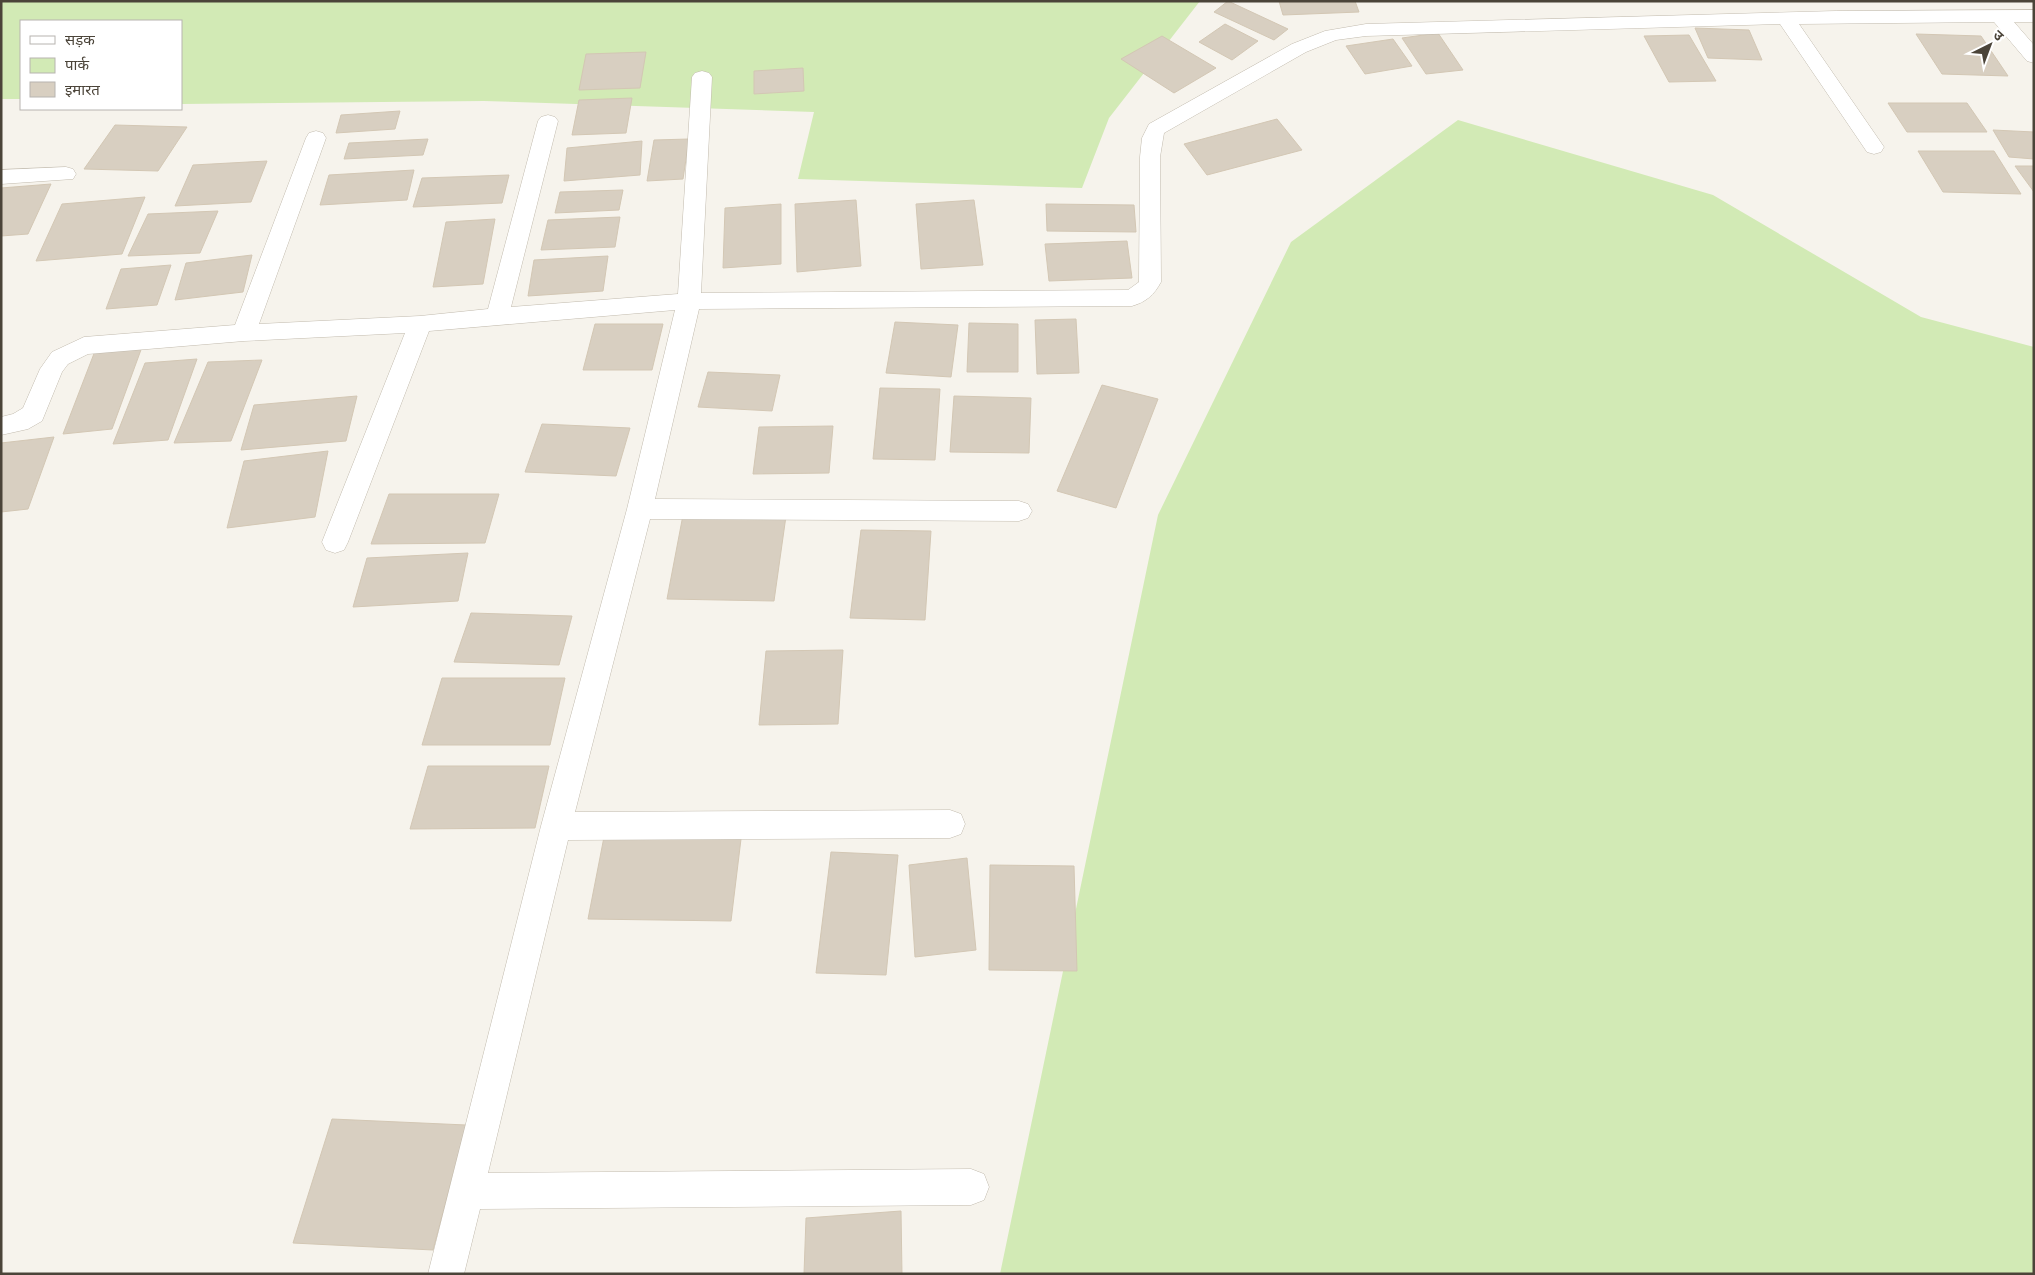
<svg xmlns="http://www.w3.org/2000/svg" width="2035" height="1275" font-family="Quicksand,'Noto Sans Devanagari',sans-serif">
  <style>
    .green { fill: #d2eab5 }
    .building { fill: #d8cfc1; stroke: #d3c7b4 }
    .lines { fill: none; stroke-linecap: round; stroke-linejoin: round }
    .street-casing { stroke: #c2bbae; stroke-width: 1 }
    .street { fill: #fff; fill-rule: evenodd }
  </style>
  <rect width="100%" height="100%" fill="#f6f3ec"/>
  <path class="green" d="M 1,1 L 1200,1 L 1109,118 L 1082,188 L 798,179 L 814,112 L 484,101 L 181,104 L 181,21 L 21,21 L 21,99 L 1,99 Z
    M 1458,120 L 1713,195 L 1921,317 L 2034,347 L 2034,1274 L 1000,1274 L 1158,515 L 1291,242 Z"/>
  <path class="building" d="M 1228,1 L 1288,29 L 1274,40 L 1214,12 Z
    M 1279,1 L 1355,1 L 1359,12 L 1283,15 Z
    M 1225,24 L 1258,41 L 1232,60 L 1199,42 Z
    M 1695,28 L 1749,30 L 1762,60 L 1708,58 Z
    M 1438,33 L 1463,70 L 1426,74 L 1402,38 Z
    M 1916,34 L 1981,36 L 2008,76 L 1942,74 Z
    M 1689,35 L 1716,81 L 1669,82 L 1644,36 Z
    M 1162,36 L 1216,68 L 1174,93 L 1121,59 Z
    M 1393,39 L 1412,66 L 1365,74 L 1346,46 Z
    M 646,52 L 640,88 L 579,90 L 586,54 Z
    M 803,68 L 804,91 L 754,94 L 754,71 Z
    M 632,98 L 626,133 L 572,135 L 579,100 Z
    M 1888,103 L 1967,103 L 1987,132 L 1907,132 Z
    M 400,111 L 395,129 L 336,133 L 341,115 Z
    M 1277,119 L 1302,150 L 1207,175 L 1184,144 Z
    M 115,125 L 187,127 L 158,171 L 84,169 Z
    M 1993,130 L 2034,132 L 2034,159 L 2009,157 Z
    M 428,139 L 423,155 L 344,159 L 349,143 Z
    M 689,139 L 683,179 L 647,181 L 654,140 Z
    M 642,141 L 640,175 L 564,181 L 567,148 Z
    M 1918,151 L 1994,151 L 2021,194 L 1943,192 Z
    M 267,161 L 251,202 L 175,206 L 193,165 Z
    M 2015,166 L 2034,166 L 2034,192 Z
    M 414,170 L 407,200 L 320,205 L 329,175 Z
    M 509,175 L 502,203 L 413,207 L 422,178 Z
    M 51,184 L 28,234 L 1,236 L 1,188 Z
    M 623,190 L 619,210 L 555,213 L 560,192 Z
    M 145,197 L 122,254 L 36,261 L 62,204 Z
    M 856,200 L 861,266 L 797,272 L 795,204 Z
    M 974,200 L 983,265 L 921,269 L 916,204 Z
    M 781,204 L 781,264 L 723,268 L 725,208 Z
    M 1046,204 L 1134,205 L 1136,232 L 1047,231 Z
    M 218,211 L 200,253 L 128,256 L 148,214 Z
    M 620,217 L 615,247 L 541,250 L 548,220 Z
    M 495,219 L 483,284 L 433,287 L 446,222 Z
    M 1127,241 L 1132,278 L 1049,281 L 1045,244 Z
    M 252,255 L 243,292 L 175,300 L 186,263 Z
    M 608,256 L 603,291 L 528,296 L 534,260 Z
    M 171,265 L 157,305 L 106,309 L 121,269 Z
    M 1076,319 L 1079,373 L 1037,374 L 1035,320 Z
    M 895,322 L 958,325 L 951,377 L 886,373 Z
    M 969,323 L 1018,324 L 1018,372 L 967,372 Z
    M 595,324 L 663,324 L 652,370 L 583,370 Z
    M 142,347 L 112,429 L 63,434 L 95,351 Z
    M 197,359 L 168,440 L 113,444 L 145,363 Z
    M 262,360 L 231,441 L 174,443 L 208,362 Z
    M 708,372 L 780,375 L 772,411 L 698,407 Z
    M 1102,385 L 1158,399 L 1116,508 L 1057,491 Z
    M 880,388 L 940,389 L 935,460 L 873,459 Z
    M 357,396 L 346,441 L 241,450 L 254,405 Z
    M 954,396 L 1031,398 L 1029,453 L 950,452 Z
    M 542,424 L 630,428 L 616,476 L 525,472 Z
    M 833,426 L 829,473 L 753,474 L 759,427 Z
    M 54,437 L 28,509 L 1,512 L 1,443 Z
    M 328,451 L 315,517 L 227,528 L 244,461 Z
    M 389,494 L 499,494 L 485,543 L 371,544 Z
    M 683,515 L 786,516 L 774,601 L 667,599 Z
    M 861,530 L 931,531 L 925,620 L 850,618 Z
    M 468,553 L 458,601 L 353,607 L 367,558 Z
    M 471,613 L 572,616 L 559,665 L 454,662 Z
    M 843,650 L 838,724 L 759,725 L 766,651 Z
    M 442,678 L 565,678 L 550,745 L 422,745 Z
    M 428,766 L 549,766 L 535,828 L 410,829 Z
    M 604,837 L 741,839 L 731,921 L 588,919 Z
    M 831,852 L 898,855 L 886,975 L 816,973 Z
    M 967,858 L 976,950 L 915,957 L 909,865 Z
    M 990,865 L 1074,866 L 1077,971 L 989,970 Z
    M 332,1119 L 466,1125 L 433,1250 L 293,1243 Z
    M 901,1211 L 902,1274 L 804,1274 L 806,1218 Z"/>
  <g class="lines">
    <g class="street-casing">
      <path id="street" d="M 2034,10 L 2034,22 L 2014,22 L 2034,45 L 2034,63 L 2027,61 L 1994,22 L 1799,24 L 1884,147 L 1881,152 L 1874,154 L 1867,152 L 1780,24 L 1366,36 L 1336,40 L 1306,52 L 1164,133 L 1160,157 L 1161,282 C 1154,295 1146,302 1132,306 L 699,309 L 655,499 L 1019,501 L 1028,504 L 1032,511 L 1028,518 L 1019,521 L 650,519 L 575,812 L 950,810 L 961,814 L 965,824 L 961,834 L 950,838 L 568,840 L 488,1173 L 971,1169 L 984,1174 L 989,1187 L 984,1200 L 971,1205 L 480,1209 L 464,1274 L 428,1274 L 541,826 L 627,509 L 675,310 L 429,331 L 348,542 L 344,550 L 335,553 L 326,550 L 322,542 L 405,333 L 244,341 L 88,354 L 68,364 L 62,372 L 42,421 L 28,429 L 1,435 L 1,417 L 13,414 L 23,408 L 40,369 L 52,352 L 84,337 L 235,325 L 306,138 L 309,133 L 316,131 L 323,133 L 326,138 L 259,324 L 420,316 L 488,309 L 538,121 L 541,117 L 548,115 L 555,117 L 558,121 L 511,307 L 678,294 L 692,77 L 695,73 L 702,71 L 709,73 L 712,77 L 701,293 L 1128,290 L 1139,282 L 1140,157 L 1142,138 L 1149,124 L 1292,44 L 1325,31 L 1366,24 L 1836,11 Z
        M 66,167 L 73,169 L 76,174 L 73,179 L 1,184 L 1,170 Z"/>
    </g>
    <use href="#street" class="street"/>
  </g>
  <rect width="2035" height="1275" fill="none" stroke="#4b4439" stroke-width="5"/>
  <rect x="20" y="20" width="162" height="90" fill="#ffffff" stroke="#b7b4b0"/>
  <rect x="30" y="36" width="25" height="8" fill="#ffffff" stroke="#b7b4b0"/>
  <text x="65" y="45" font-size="15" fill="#4b4439">सड़क</text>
  <rect x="30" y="58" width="25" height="15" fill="#d2eab5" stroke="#b7b4b0"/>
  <text x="65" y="70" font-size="15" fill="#4b4439">पार्क</text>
  <rect x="30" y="82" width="25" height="15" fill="#d8cfc1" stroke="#b7b4b0"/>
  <text x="65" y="95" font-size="15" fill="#4b4439">इमारत</text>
  <g transform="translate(1990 45) rotate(42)" stroke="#ffffff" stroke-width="4" paint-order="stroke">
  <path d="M0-4L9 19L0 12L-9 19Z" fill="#4b4439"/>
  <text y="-8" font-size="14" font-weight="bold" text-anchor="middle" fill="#4b4439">उ</text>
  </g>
</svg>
